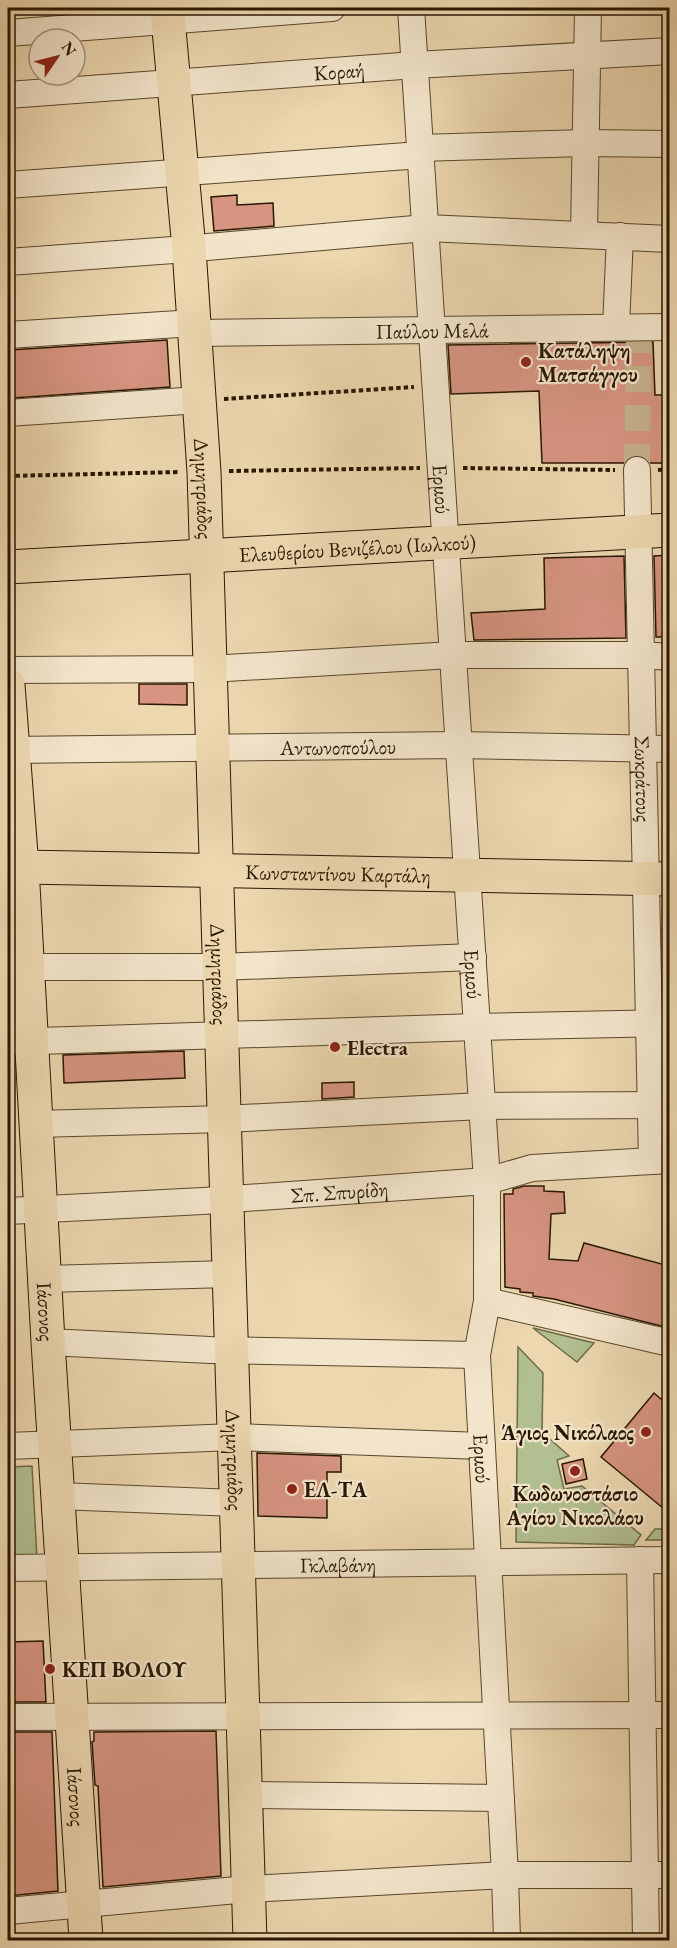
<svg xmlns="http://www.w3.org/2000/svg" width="677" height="1948" font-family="'EB Garamond',serif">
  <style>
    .green { fill: #b2bf90; stroke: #6d6b48; stroke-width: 1.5 }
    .building { fill: #d69481; stroke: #281701; stroke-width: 1.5 }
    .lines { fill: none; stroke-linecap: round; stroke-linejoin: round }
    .minor-tunnel { stroke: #c5b18c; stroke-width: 26; stroke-dasharray: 26 13; stroke-linecap: butt }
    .minor-casing { stroke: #59472c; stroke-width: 28 }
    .major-casing { stroke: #281701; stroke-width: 35 }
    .path { stroke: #281701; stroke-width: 4; stroke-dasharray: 4.5 3; stroke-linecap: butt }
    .minor { stroke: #f3e5cb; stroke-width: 26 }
    .major { stroke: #ecd7af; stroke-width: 33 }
    .poi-dot { fill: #8f2418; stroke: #f3e5cb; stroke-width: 2 }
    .labels { text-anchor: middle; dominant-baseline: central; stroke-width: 4.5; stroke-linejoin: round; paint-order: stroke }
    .street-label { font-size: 21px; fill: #281701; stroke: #f3e5cb }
    .poi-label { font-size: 21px; font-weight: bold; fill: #281701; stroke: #f3e5cb; text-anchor: start }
  </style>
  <rect width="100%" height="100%" fill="#ecd7af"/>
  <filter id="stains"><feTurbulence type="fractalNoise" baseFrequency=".00333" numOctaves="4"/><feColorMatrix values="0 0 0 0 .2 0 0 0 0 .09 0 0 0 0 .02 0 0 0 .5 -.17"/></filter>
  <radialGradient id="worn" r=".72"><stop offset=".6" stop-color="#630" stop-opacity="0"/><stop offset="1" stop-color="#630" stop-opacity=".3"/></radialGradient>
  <path class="green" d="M 533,1328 L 594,1343 L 577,1362 Z
    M 518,1347 L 543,1373 L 542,1432 L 569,1456 L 557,1460 L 564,1489 L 582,1486 L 641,1535 L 634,1545 L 516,1542 Z
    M 32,1466 L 37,1559 L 8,1561 L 8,1467 Z
    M 655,1529 L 669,1529 L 669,1540 L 646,1540 Z"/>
  <path class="building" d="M 237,195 L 237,205 L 273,203 L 274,226 L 214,231 L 211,197 Z
    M 167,340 L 170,387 L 13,398 L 10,350 Z
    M 653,342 L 655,395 L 669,395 L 669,463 L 650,463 L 645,457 L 637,455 L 629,458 L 624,463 L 542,463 L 539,391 L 451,394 L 448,345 Z
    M 669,555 L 669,637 L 656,637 L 654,556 Z
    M 624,556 L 626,638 L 474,640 L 471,613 L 545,609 L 544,558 Z
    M 139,684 L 187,684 L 187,705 L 139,704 Z
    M 184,1051 L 185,1078 L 64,1083 L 63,1055 Z
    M 354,1082 L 354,1097 L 322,1099 L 322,1083 Z
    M 524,1186 L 544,1186 L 544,1191 L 564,1192 L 565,1213 L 551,1214 L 549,1259 L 578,1261 L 584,1243 L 669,1266 L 669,1328 L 554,1299 L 533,1296 L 533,1293 L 520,1292 L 520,1289 L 505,1287 L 504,1194 L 513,1194 L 513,1189 Z
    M 654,1393 L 669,1406 L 669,1513 L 601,1457 Z
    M 257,1453 L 341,1456 L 341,1472 L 327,1472 L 327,1518 L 258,1516 Z
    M 583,1459 L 587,1479 L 566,1484 L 562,1464 Z
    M 43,1641 L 46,1702 L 8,1702 L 8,1642 Z
    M 216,1731 L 221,1876 L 103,1887 L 98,1786 L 95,1785 L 92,1742 L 94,1741 L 94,1732 Z
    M 8,1732 L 52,1732 L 58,1891 L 8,1896 Z"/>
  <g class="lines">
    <path class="minor-tunnel" d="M 637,470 L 639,327"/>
    <g class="minor-casing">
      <g id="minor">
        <path id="s1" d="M 411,8 L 487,1181 L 487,1301 L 477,1355 L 505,1875 L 507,1940"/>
        <path d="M 8,33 L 332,8"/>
        <path id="s2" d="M 8,95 L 415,65 L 670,51"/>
        <path d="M 420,148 L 585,143 L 670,144"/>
        <path d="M 8,185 L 421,155"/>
        <path d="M 584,234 L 588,8"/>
        <path d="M 8,262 L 173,250 L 426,228 L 670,239"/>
        <path d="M 616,327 L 620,236"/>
        <path id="s3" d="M 195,333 L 670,327"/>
        <path d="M 8,335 L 194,323"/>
        <path d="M 8,413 L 199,400"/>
        <path id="s4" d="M 637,470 L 652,1161"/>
        <path d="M 8,670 L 210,669 L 453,655 L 641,655 L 670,657"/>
        <path id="s5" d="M 8,750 L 459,745 L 670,749"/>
        <path d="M 27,967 L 220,967 L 473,957"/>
        <path d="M 8,1042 L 477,1027 L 670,1023"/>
        <path d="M 36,1124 L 224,1119 L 482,1106 L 670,1105"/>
        <path id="s6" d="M 8,1211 L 203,1201 L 487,1181 L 532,1168 L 669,1160"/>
        <path d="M 45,1279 L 229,1274"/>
        <path d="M 487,1301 L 670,1343"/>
        <path d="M 48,1342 L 210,1350 L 477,1355"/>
        <path d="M 8,1446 L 234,1437 L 482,1446"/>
        <path d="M 58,1496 L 236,1503"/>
        <path d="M 640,1560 L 646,1940"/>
        <path id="s7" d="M 8,1568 L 670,1560"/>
        <path d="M 8,1717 L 670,1715"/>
        <path d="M 245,1795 L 501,1798"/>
        <path d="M 8,1911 L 248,1889 L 505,1875 L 670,1875"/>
      </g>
    </g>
    <g class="major-casing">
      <g id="major">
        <path id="s8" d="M 167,8 L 189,249 L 204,472 L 250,1940"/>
        <path id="s9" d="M 8,567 L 670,530"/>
        <path id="s10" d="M 8,685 L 22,867 L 48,1342 L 86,1940"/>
        <path id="s11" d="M 22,867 L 670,879"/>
      </g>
    </g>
    <path class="path" d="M 224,399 L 414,387
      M 463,468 L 615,470
      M 658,470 L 670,469
      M 229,471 L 420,468
      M 8,476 L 180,472"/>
    <use href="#minor" class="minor"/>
    <use href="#major" class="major"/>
  </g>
  <g class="poi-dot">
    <circle cx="526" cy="362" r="6"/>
    <circle cx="335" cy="1047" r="6"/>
    <circle cx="646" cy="1432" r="6"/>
    <circle cx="575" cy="1471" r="6"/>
    <circle cx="292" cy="1489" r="6"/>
    <circle cx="50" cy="1669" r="6"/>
  </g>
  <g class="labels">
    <g class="street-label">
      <text stroke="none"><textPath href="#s2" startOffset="332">Κοραή</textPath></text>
      <text stroke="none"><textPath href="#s3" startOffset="237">Παύλου Μελά</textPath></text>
      <text stroke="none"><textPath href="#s8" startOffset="482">Δημητριάδος</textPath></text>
      <text stroke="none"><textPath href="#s1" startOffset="482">Ερμού</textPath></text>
      <text stroke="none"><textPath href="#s9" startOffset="350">Ελευθερίου Βενιζέλου (Ιωλκού)</textPath></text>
      <text stroke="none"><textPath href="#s5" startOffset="330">Αντωνοπούλου</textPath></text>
      <text stroke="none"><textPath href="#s4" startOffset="309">Σωκράτους</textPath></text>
      <text stroke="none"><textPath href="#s11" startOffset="316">Κωνσταντίνου Καρτάλη</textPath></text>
      <text stroke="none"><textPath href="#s8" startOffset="968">Δημητριάδος</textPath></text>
      <text stroke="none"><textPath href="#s1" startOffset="968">Ερμού</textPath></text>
      <text stroke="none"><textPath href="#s6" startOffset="332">Σπ. Σπυρίδη</textPath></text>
      <text stroke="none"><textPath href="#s10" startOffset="628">Ιάσονος</textPath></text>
      <text stroke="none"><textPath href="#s8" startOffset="1454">Δημητριάδος</textPath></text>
      <text stroke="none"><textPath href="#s1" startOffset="1454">Ερμού</textPath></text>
      <text stroke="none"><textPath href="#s7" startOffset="330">Γκλαβάνη</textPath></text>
      <text stroke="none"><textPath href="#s10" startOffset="1114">Ιάσονος</textPath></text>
    </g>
    <g class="poi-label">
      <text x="538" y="350">Κατάληψη<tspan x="538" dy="24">Ματσάγγου</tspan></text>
      <text x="347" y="1047">Electra</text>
      <text x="634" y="1432" text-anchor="end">Άγιος Νικόλαος</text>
      <text x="304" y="1489">ΕΛ-ΤΑ</text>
      <text x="575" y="1493" text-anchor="middle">Κωδωνοστάσιο<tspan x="575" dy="24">Αγίου Νικολάου</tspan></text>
      <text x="62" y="1669">ΚΕΠ ΒΟΛΟΥ</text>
    </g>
  </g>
  <rect width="677" height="1948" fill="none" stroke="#ecd7af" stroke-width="30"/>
  <rect x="9" y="9" width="659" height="1930" fill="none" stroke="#281701" stroke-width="3"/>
  <rect x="15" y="15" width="647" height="1918" fill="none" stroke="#281701" stroke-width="1.5"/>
  <g transform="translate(57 57) rotate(55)"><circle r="28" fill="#f3e5cb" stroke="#a2937a" stroke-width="1.5"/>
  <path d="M0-4.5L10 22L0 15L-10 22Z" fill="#8f2418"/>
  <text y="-9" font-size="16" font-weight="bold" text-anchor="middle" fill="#281701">N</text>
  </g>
  <rect width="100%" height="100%" filter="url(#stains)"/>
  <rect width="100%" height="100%" fill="url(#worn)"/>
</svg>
